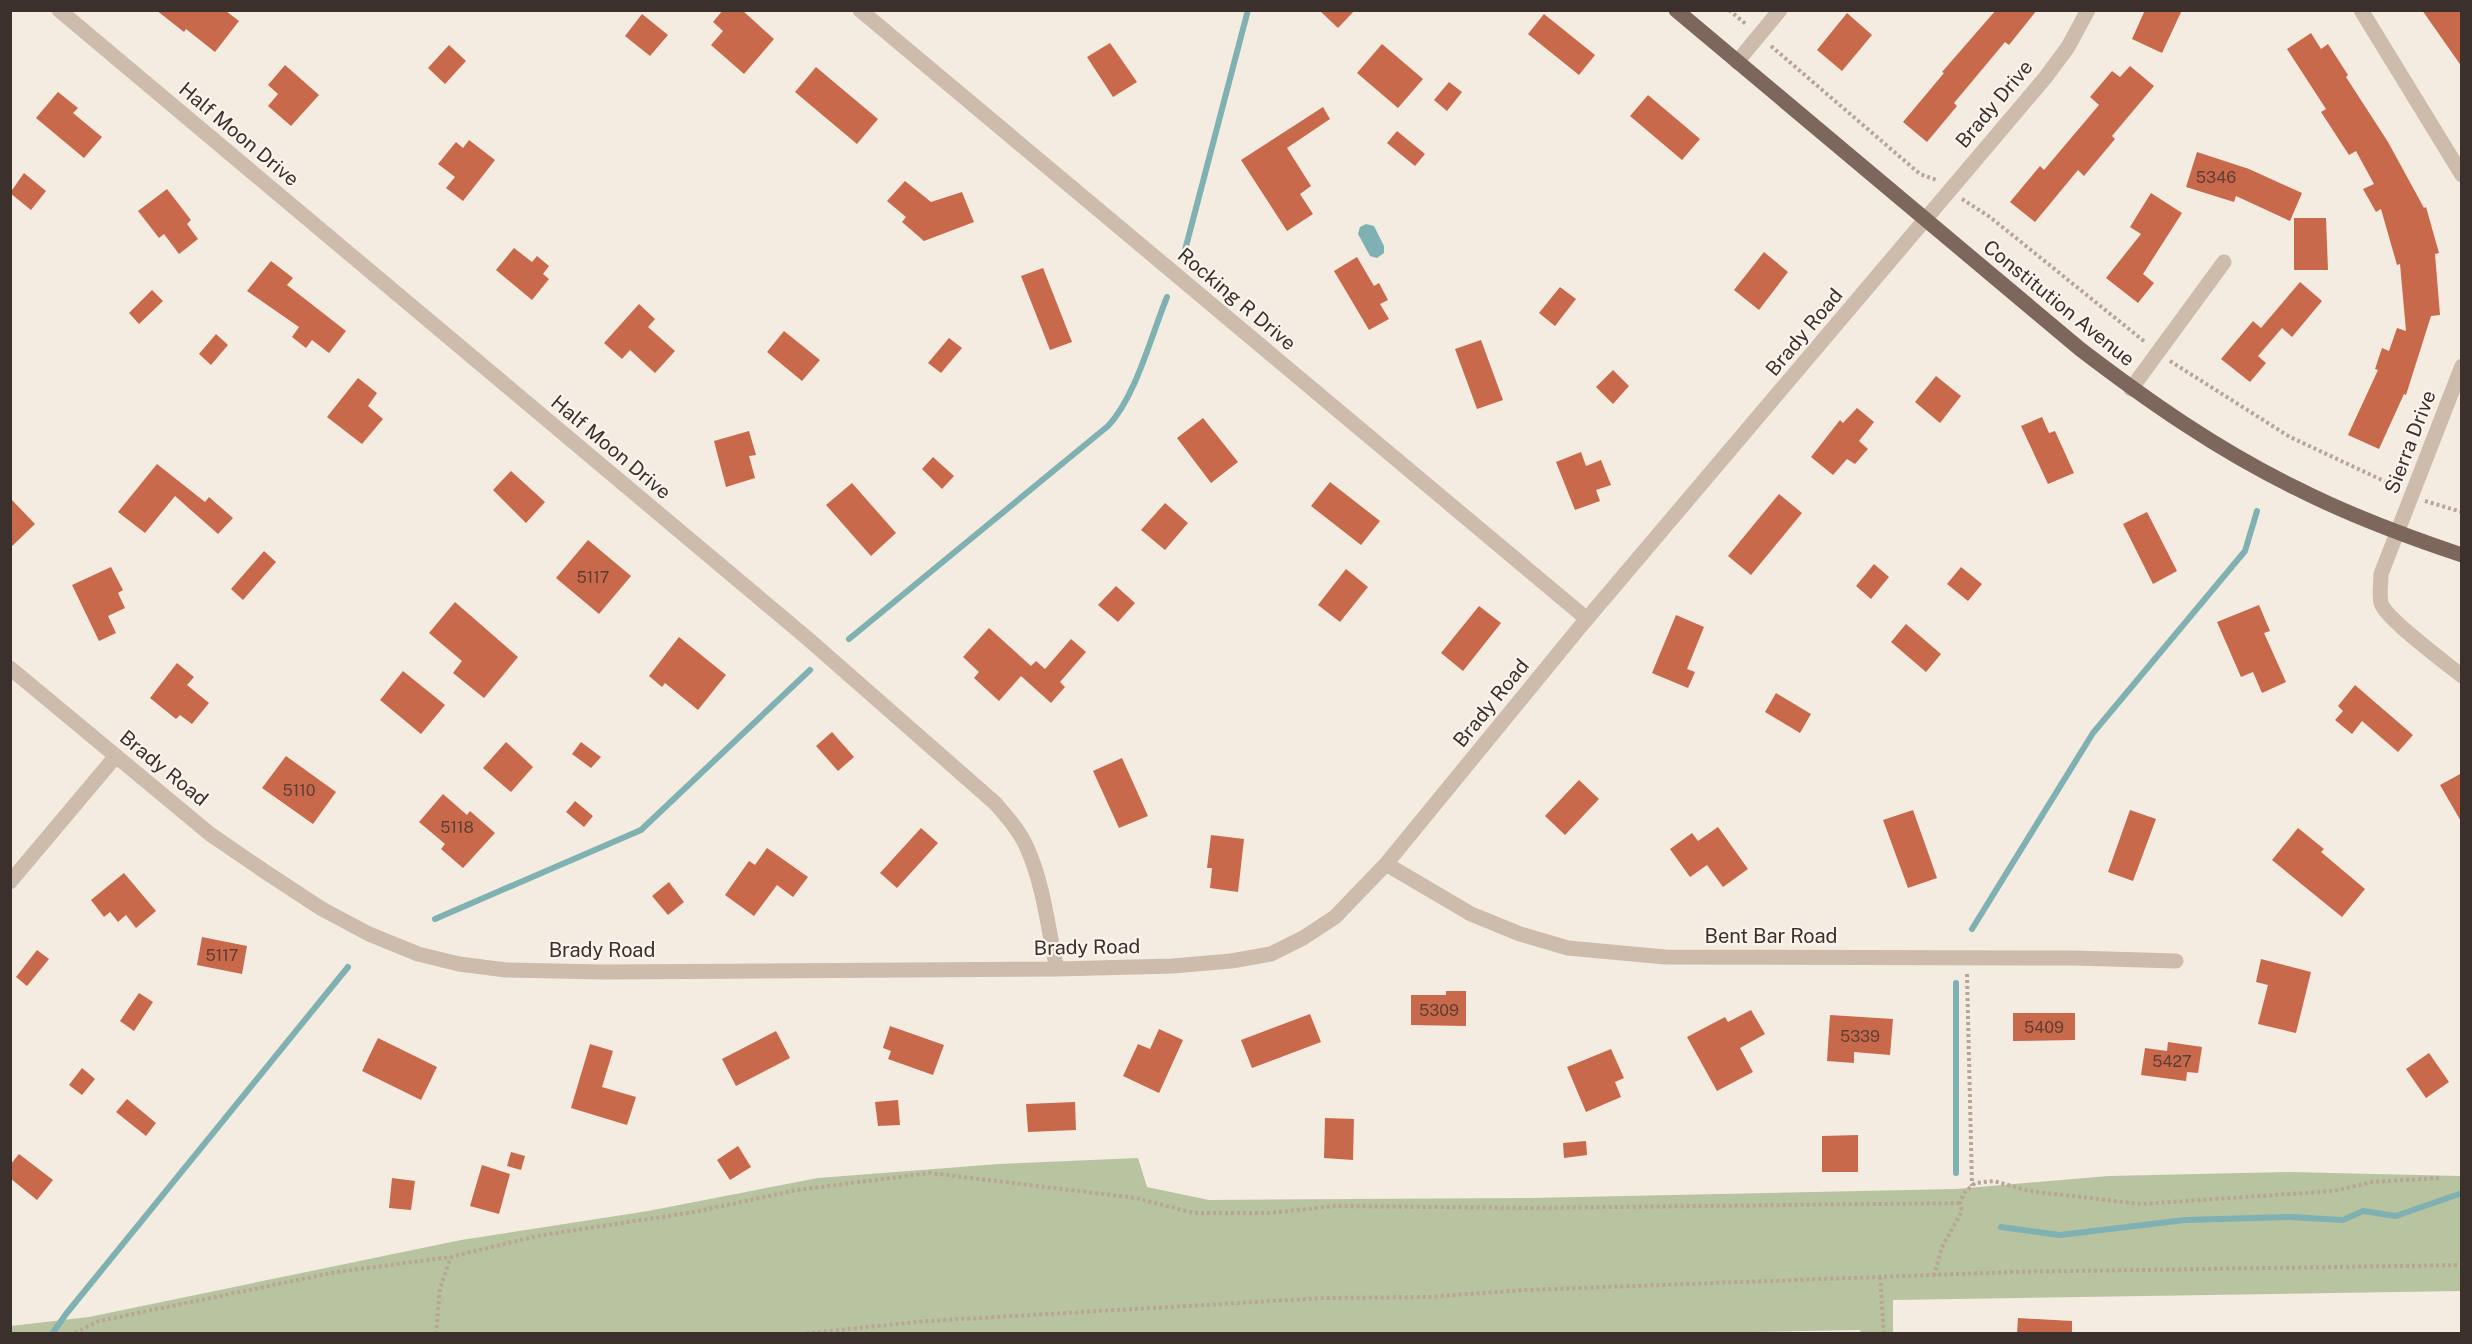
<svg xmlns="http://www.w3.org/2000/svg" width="2472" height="1344" font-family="'Public Sans',sans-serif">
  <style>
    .green { fill: #b8c4a0 }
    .water { fill: #7fb0b2 }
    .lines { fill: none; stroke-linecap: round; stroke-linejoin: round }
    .stream { stroke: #7fb0b2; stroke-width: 6 }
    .building { fill: #c8694b }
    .path { stroke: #b9a596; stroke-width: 4; stroke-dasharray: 3 3; stroke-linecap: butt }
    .street { stroke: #cdbbac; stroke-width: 15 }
    .primary { stroke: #7d675c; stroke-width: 15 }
    .labels { text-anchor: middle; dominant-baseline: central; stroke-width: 4.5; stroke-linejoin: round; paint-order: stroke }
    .number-label { font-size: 16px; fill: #5e3e33 }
    .street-label { font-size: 20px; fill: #3b302b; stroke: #fbf5ee }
  </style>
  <rect width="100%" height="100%" fill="#f4ebe1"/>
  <path class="green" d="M 1138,1158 L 1147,1187 L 1209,1200 L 1530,1198 L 1956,1189 L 2109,1176 L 2289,1172 L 2461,1176 L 2461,1291 L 1893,1300 L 1893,1334 L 1861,1333 L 1860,1330 L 1651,1334 L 11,1333 L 11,1326 L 89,1317 L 461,1240 L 648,1211 L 818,1178 L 999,1164 Z"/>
  <path class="water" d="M 1366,224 L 1374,226 L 1384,246 L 1384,253 L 1377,258 L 1370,256 L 1358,234 L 1360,227 Z"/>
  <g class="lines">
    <path class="stream" d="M 1185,250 L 1248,10
      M 849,639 L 1108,426 C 1136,396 1151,336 1167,297
      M 435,919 L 641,830 L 810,670
      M 1972,929 L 2093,733 L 2245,551 L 2257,511
      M 1956,1173 L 1956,983
      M 2001,1227 L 2060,1235 L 2185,1220 L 2290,1217 L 2343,1220 L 2363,1211 L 2396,1216 L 2462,1193
      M 52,1334 L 66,1314 L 348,967"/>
  </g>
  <path class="building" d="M 156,10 L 226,11 L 239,21 L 215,52 L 186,29 L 184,32 Z
    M 723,10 L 742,10 L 774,39 L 744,74 L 711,45 L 723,31 L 713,22 Z
    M 1319,10 L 1355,10 L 1338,28 Z
    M 1996,10 L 2037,10 L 2009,45 L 2005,42 L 1954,103 L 1957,106 L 1927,142 L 1903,122 L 1944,73 L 1942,72 Z
    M 2145,10 L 2182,10 L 2162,53 L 2132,39 Z
    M 2422,10 L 2462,10 L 2462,67 Z
    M 1847,13 L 1872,35 L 1842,71 L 1817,50 Z
    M 642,14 L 668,35 L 650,56 L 625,36 Z
    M 1544,14 L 1595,55 L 1579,75 L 1528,34 Z
    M 2311,33 L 2321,49 L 2328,44 L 2348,75 L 2346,77 L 2388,142 L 2424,208 L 2426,207 L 2439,253 L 2435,254 L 2440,315 L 2431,316 L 2406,395 L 2404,394 L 2379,449 L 2348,435 L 2378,370 L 2375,369 L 2382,348 L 2389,351 L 2397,328 L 2406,331 L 2400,264 L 2397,265 L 2381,209 L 2376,212 L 2363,189 L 2374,184 L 2356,151 L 2349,155 L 2321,112 L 2326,109 L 2287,49 Z
    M 1110,43 L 1137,82 L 1113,97 L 1087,57 Z
    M 1382,44 L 1423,79 L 1398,108 L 1357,73 Z
    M 449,45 L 466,61 L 445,84 L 428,68 Z
    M 285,65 L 319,95 L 291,126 L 268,106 L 278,94 L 268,85 Z
    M 2130,66 L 2154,86 L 2112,136 L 2115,139 L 2084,176 L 2078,170 L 2035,222 L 2010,202 L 2040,166 L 2044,170 L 2099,105 L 2090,97 L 2112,71 L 2120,77 Z
    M 816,67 L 878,119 L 857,144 L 795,92 Z
    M 1449,82 L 1462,92 L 1447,111 L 1434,100 Z
    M 58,92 L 78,108 L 73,113 L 102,137 L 84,158 L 36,118 Z
    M 1648,95 L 1700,139 L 1682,160 L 1630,116 Z
    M 1323,107 L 1330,119 L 1287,148 L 1311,186 L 1300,194 L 1313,214 L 1287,231 L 1241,160 Z
    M 1397,131 L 1425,154 L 1415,166 L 1387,143 Z
    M 469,140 L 495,160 L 463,201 L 446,188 L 455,177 L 438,164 L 456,142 L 463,148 Z
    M 2197,152 L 2249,169 L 2302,193 L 2290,221 L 2236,196 L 2234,202 L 2186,187 Z
    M 24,173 L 46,191 L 31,210 L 10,193 Z
    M 905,181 L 931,202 L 962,192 L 974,222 L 924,241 L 902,222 L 906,217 L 887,201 Z
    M 167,189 L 191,220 L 187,224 L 198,239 L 179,254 L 164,234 L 159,238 L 138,211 Z
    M 2151,193 L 2182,213 L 2143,274 L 2154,283 L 2138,303 L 2106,278 L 2141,234 L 2130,227 Z
    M 2294,218 L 2326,218 L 2328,270 L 2294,270 Z
    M 514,248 L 532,262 L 537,256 L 549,266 L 543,274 L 549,279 L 532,300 L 496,270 Z
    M 1764,252 L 1788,272 L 1759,310 L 1734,290 Z
    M 1357,257 L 1374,286 L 1379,283 L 1388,300 L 1380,304 L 1389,319 L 1369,330 L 1334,271 Z
    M 271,261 L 293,278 L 287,285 L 346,331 L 329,353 L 312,340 L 306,348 L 292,337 L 299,327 L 247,291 Z
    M 1043,268 L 1072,342 L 1050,350 L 1021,276 Z
    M 2300,282 L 2322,301 L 2292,337 L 2282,328 L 2258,356 L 2266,363 L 2250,382 L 2221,359 L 2253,321 L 2261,328 Z
    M 1560,287 L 1576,299 L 1555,326 L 1539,313 Z
    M 152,290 L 163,301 L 139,324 L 129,313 Z
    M 639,304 L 655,319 L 648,327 L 675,351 L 655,373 L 630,350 L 622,359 L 604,343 Z
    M 784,331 L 820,360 L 802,381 L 767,352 Z
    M 216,334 L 228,345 L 211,365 L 199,354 Z
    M 949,338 L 962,348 L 941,373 L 928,363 Z
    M 1481,340 L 1503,400 L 1477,409 L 1455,349 Z
    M 1613,370 L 1629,386 L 1613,404 L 1596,387 Z
    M 1936,376 L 1961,396 L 1940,423 L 1915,402 Z
    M 358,378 L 377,393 L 368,406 L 383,419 L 362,444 L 327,417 Z
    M 1857,408 L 1874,422 L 1859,441 L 1868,449 L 1855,464 L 1847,459 L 1833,475 L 1811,457 L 1840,420 L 1843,423 Z
    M 2042,417 L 2049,433 L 2055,431 L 2074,473 L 2048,484 L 2021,426 Z
    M 1203,418 L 1238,462 L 1211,483 L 1177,438 Z
    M 749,431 L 756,455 L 749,456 L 755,478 L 726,487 L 714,441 Z
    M 1581,452 L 1586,466 L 1601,460 L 1611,485 L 1596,490 L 1600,501 L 1575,510 L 1556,462 Z
    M 933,457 L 954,476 L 942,489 L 922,469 Z
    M 157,464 L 205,502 L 209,497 L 233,518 L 218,534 L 175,496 L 145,533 L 118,512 Z
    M 511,471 L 545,502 L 526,523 L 493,490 Z
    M 1330,482 L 1380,521 L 1361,545 L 1311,506 Z
    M 852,483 L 896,533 L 871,556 L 826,505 Z
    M 1779,494 L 1802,513 L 1751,575 L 1728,556 Z
    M 10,498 L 35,524 L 10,548 Z
    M 1165,503 L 1188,523 L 1165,550 L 1141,530 Z
    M 2147,512 L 2177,571 L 2153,584 L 2123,524 Z
    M 588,540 L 631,576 L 599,614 L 556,578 Z
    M 264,551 L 276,562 L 243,600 L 231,589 Z
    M 1874,564 L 1889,577 L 1871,599 L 1856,586 Z
    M 111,567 L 123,590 L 118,593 L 125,608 L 108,616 L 116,633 L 99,641 L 72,585 Z
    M 1961,567 L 1982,584 L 1968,601 L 1947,584 Z
    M 1346,569 L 1368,587 L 1340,622 L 1318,605 Z
    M 1116,586 L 1135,603 L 1118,622 L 1098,605 Z
    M 455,602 L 518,657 L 484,698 L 453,673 L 462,661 L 429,633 Z
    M 2259,605 L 2270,631 L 2264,633 L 2286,682 L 2262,693 L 2253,672 L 2241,677 L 2217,622 Z
    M 1479,606 L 1501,623 L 1463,671 L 1441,653 Z
    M 1676,615 L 1704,627 L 1687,669 L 1695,672 L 1688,688 L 1652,673 Z
    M 1906,624 L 1941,654 L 1926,672 L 1891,642 Z
    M 989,628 L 1031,666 L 1036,661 L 1045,669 L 1071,639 L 1086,652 L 1060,682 L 1065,687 L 1051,703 L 1021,676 L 999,701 L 974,678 L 979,672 L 963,657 Z
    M 679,637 L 726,675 L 698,710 L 665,683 L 662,687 L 649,676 Z
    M 177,663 L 194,677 L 187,685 L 209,703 L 192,724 L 180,715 L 176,719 L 150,698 Z
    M 403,671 L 445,705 L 421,734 L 380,700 Z
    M 2355,685 L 2413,735 L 2398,752 L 2362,721 L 2352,734 L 2335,720 L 2343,711 L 2338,706 Z
    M 1776,693 L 1811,714 L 1800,733 L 1765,712 Z
    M 832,732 L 854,757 L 838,771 L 816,746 Z
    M 506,742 L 533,767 L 511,792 L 483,768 Z
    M 581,742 L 601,757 L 591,768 L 572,754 Z
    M 286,756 L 336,792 L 313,824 L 262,788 Z
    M 1122,758 L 1148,816 L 1119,828 L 1093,771 Z
    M 2462,773 L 2462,823 L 2440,785 Z
    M 1579,780 L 1599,799 L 1565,835 L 1545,816 Z
    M 443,794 L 467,815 L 470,811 L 495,833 L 463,868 L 441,849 L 445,844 L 419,822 Z
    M 575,801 L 593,816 L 584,827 L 566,812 Z
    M 1913,810 L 1937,878 L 1908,888 L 1883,820 Z
    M 2130,810 L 2156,819 L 2133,881 L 2108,872 Z
    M 1718,827 L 1748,869 L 1723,887 L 1707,865 L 1690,877 L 1670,849 L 1692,833 L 1698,841 Z
    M 921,828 L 938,843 L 897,888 L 880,873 Z
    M 2298,828 L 2324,849 L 2321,852 L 2365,889 L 2342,917 L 2272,860 Z
    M 1211,835 L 1244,839 L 1238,892 L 1210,888 L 1212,868 L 1207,868 Z
    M 767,848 L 808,877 L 793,897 L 777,885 L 754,916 L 725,895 L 749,861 L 755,865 Z
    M 124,873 L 156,911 L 136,928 L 126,915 L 118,922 L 110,912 L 104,917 L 91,900 Z
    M 669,882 L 684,902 L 668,915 L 652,896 Z
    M 202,937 L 247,946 L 242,974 L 197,965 Z
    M 37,950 L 49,959 L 27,986 L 16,977 Z
    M 2261,959 L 2311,972 L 2296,1033 L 2258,1024 L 2268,985 L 2256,982 Z
    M 1446,991 L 1466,991 L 1466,1026 L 1411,1025 L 1411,995 L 1446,995 Z
    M 139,993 L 153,1002 L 134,1031 L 120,1021 Z
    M 1751,1010 L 1765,1034 L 1740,1048 L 1753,1072 L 1717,1091 L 1687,1037 L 1725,1017 L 1728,1022 Z
    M 2013,1013 L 2075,1013 L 2075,1040 L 2013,1041 Z
    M 1310,1014 L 1321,1042 L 1252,1068 L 1241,1040 Z
    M 1830,1015 L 1893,1019 L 1890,1055 L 1854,1052 L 1854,1063 L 1827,1061 Z
    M 890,1026 L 944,1045 L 933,1075 L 888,1059 L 891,1051 L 883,1048 Z
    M 1159,1029 L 1183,1040 L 1159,1093 L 1123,1076 L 1138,1044 L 1150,1049 Z
    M 776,1031 L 790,1058 L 736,1086 L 722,1059 Z
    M 378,1038 L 437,1067 L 421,1100 L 362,1071 Z
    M 2168,1042 L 2202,1047 L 2198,1073 L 2187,1072 L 2186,1081 L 2141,1075 L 2145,1048 L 2167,1051 Z
    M 590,1044 L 613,1051 L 602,1087 L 636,1097 L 627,1125 L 571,1108 Z
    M 1611,1049 L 1624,1078 L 1615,1082 L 1621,1097 L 1586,1112 L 1567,1067 Z
    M 2429,1053 L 2449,1082 L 2426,1098 L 2406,1069 Z
    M 82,1068 L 95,1079 L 82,1095 L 69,1085 Z
    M 127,1099 L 156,1123 L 146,1136 L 116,1112 Z
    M 898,1100 L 900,1125 L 878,1126 L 875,1102 Z
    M 1075,1102 L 1076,1130 L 1028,1132 L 1026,1104 Z
    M 1325,1118 L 1354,1119 L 1353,1160 L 1324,1158 Z
    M 1858,1135 L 1858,1172 L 1822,1172 L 1822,1136 Z
    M 1586,1141 L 1587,1155 L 1564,1158 L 1563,1143 Z
    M 738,1146 L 751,1167 L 730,1180 L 717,1160 Z
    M 511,1152 L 525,1156 L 521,1170 L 507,1166 Z
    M 19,1154 L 53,1180 L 37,1200 L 10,1178 L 10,1165 Z
    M 482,1165 L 510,1174 L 499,1214 L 470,1206 Z
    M 392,1178 L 415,1181 L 411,1210 L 389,1208 Z
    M 2018,1318 L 2072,1321 L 2072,1334 L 2017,1334 Z"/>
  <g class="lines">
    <path class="path" d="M 1729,10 L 1747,25
      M 1771,46 L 1920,174 L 1937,180
      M 1962,199 L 1990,217 L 2145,342
      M 2170,361 L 2290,437 L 2399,488
      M 2425,501 L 2462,512
      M 1967,974 L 1972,1186
      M 1934,1276 L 1942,1247 L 1962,1211 L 1960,1203 L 1964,1193 L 1975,1183 L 1994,1181 L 2029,1191 L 2141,1204 L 2334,1191 L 2372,1182 L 2440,1178
      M 1880,1277 L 1884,1334
      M 75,1333 L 99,1321 L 336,1272 L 451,1257 L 537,1236 L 694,1212 L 797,1190 L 930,1173 L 1136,1198 L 1194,1213 L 1270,1213 L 1335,1206 L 1530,1208 L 1960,1203
      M 436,1334 L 440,1288 L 451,1257
      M 800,1334 L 927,1321 L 1325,1298 L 1427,1297 L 1525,1290 L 2012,1272 L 2462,1265"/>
    <path class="street" d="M 59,10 L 807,638 L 995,803 C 1007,817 1020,831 1027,848 C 1044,885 1048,930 1057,969
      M 860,10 L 1587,619
      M 2361,10 L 2462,175
      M 1737,62 L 1780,10
      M 2462,366 L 2381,574 C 2381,583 2379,594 2381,603 C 2385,618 2446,663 2462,676
      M 2131,389 L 2224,262
      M 10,668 L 210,834 L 264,871 L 322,909 L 369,934 L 418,954 L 459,964 L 506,970 L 603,972 L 1057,969 L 1173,966 L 1231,961 L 1271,954 L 1303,938 L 1335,917 L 1386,864 L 1580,627 L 2045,78 L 2068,47 L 2088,10
      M 1386,864 L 1471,914 L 1520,934 L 1568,948 L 1665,957 L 2074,958 L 2176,961
      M 10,882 L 116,756"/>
    <path class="primary" d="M 1676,10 L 2080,349 C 2148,401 2218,450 2296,488 C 2349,515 2405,536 2462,555"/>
  </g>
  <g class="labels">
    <g class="number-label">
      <text x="2216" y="177">5346</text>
      <text x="593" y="577">5117</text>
      <text x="299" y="790">5110</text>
      <text x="457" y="827">5118</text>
      <text x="222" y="955">5117</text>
      <text x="1439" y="1010">5309</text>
      <text x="2044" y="1027">5409</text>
      <text x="1860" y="1036">5339</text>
      <text x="2172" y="1061">5427</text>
    </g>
    <g class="street-label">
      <text transform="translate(1994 104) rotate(-50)">Brady Drive</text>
      <text transform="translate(239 134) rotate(40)">Half Moon Drive</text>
      <text transform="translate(1237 299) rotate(40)">Rocking R Drive</text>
      <text transform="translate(2059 303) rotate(39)">Constitution Avenue</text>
      <text transform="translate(1804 332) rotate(-50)">Brady Road</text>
      <text transform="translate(2410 442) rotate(-69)">Sierra Drive</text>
      <text transform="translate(611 447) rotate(40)">Half Moon Drive</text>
      <text transform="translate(1491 703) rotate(-51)">Brady Road</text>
      <text transform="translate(164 768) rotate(39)">Brady Road</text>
      <text x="1771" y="936">Bent Bar Road</text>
      <text transform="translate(1087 947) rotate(-1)">Brady Road</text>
      <text x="602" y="950">Brady Road</text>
    </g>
  </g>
  <rect width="2472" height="1344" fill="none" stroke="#3b302b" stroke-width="24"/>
</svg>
